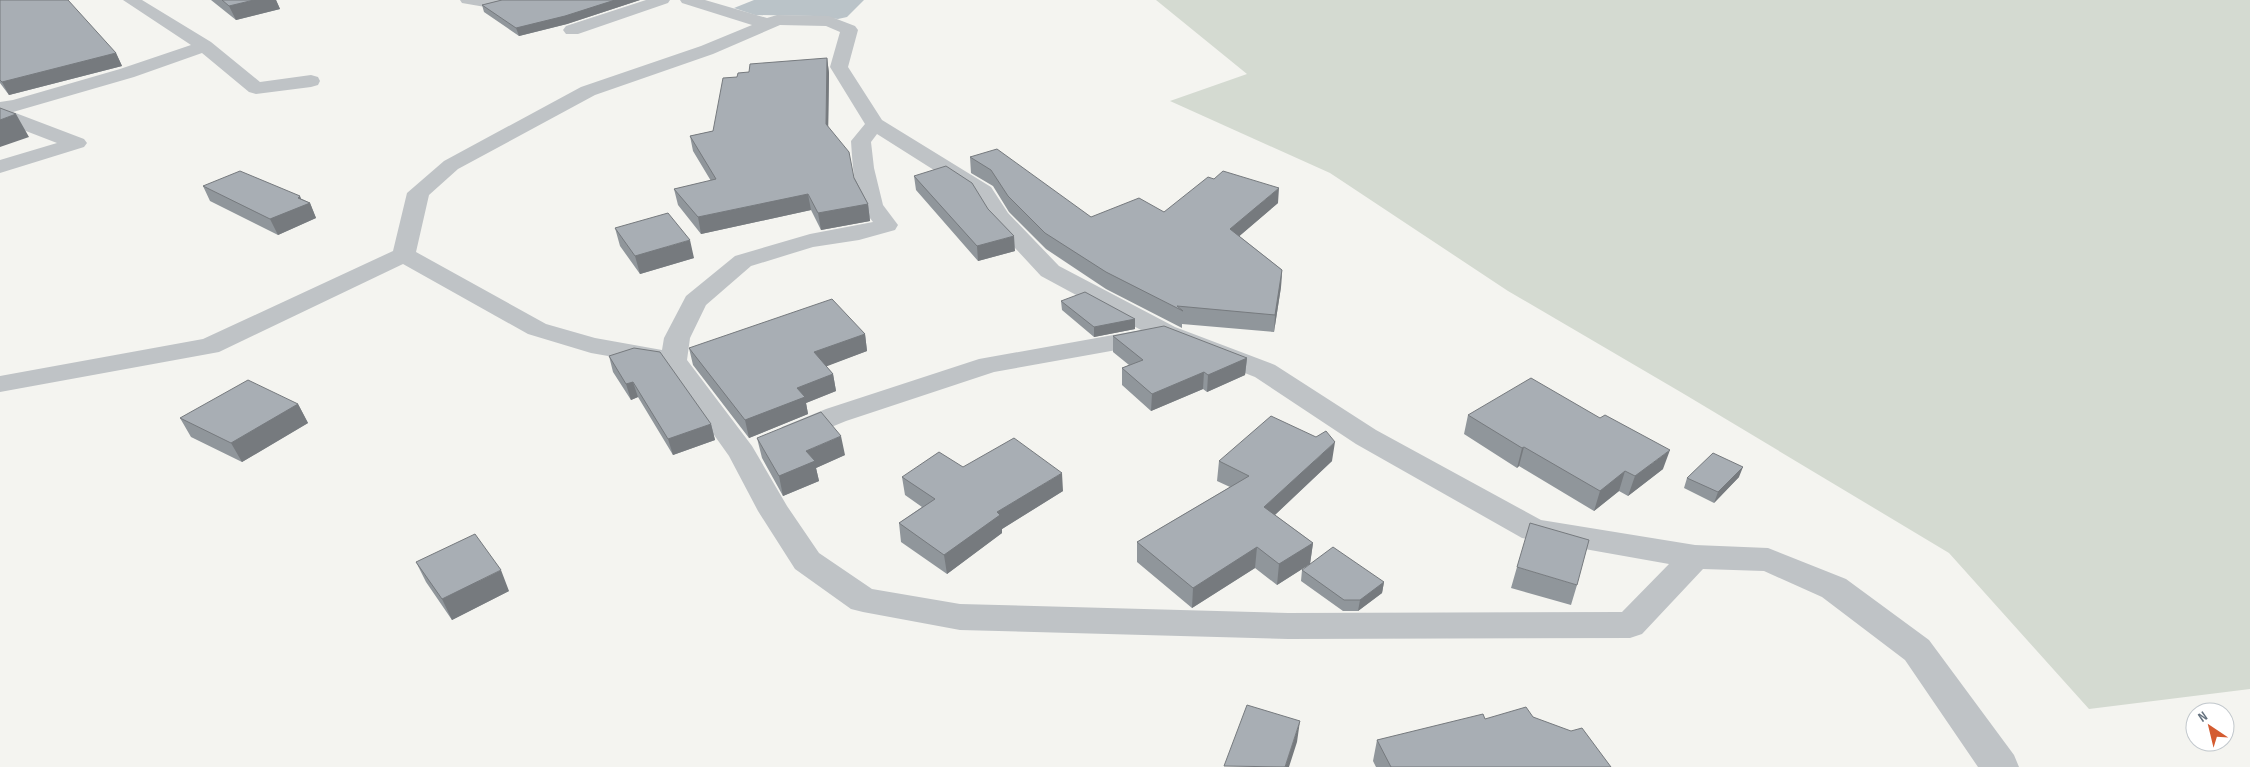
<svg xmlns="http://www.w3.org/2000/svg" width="2250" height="767" font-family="'Sofia Sans Condensed',sans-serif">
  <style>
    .green { fill: #d4dad1 }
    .water { fill: #bac3c8 }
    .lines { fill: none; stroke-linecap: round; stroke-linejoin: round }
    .minor { fill: #bfc3c6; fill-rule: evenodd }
    .wall { fill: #90969b }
    .shaded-wall { fill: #767a7e }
    .building { fill: #a8aeb4; stroke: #767a7e }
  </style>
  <rect width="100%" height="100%" fill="#f4f4f0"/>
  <path class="green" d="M 1156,0 L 2250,0 L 2250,689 L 2089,709 L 1949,553 L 1684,394 L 1508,291 L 1330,173 L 1170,101 L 1247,74 Z"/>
  <path class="water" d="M 754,0 L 864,0 L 847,17 L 838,19 L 814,16 L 755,15 L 734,8 Z"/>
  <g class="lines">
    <path class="minor" d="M 123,0 L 142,0 L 211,42 L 260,82 L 311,75 L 318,77 L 320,81 L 318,85 L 311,87 L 256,94 L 249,92 L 202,53 L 134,77 L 13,112 L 84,139 L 87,143 L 84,147 L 0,173 L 0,160 L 57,143 L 0,121 L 0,102 L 13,100 L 120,69 L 191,45 Z
      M 460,0 L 518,0 L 516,3 L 491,8 L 462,3 Z
      M 646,0 L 670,0 L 668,3 L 578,34 L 566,34 L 563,30 L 566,26 Z
      M 680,0 L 705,0 L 767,18 L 777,15 L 829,16 L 855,26 L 858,30 L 848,67 L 882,120 L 991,187 L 1008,213 L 1059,266 L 1175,327 L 1275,365 L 1376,430 L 1541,520 L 1695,545 L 1768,548 L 1846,579 L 1929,640 L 2014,755 L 2019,767 L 1978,767 L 1905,660 L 1822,597 L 1764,571 L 1703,569 L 1642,634 L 1630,638 L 1288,639 L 960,630 L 863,612 L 851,609 L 795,569 L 758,511 L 729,456 L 665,366 L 591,353 L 528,334 L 403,264 L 219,352 L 0,392 L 0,376 L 203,339 L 393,251 L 407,193 L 444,161 L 581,87 L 701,46 L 752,25 L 682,3 ZM 780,25 L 826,26 L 840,32 L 830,67 L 865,124 L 851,141 C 853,171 854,198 873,222 L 810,234 L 735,256 L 686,296 L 664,338 L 662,350 L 595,338 L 546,324 L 416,252 L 429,195 L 458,169 L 595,95 L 713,54 ZM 877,134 L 975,196 L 991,222 L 1041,276 L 1141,330 L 979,359 L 826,409 L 782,427 L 778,433 L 782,439 L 792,442 L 802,439 L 846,421 L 994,372 L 1150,344 L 1160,340 L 1255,377 L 1356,444 L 1522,538 L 1669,564 L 1622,612 L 1288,613 L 960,604 L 872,589 L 819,553 L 787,506 L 752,446 L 687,360 L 690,338 L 706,305 L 751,266 L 813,247 L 859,240 L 895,230 L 898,225 L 883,205 L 874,168 L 871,142 Z"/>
  </g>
  <path class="wall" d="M 0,0 L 116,53 L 122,66 L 9,95 L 0,83 Z
    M 211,0 L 276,0 L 280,9 L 236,20 Z
    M 502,0 L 640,0 L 567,24 L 519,36 L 484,12 L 482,5 Z
    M 827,58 L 829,73 L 828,127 L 868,204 L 870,221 L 821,230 L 811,210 L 701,234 L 678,205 L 674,189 L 711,181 L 693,151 L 690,136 L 713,131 L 737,77 L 749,72 Z
    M 970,157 L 1091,217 L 1164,212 L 1278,203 L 1239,236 L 1282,270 L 1281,287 L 1274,332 L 1182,324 L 1182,328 L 1106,289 L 1046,249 L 1009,212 L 993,186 L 971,173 Z
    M 914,176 L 1015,251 L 978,261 L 916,190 Z
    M 203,186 L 302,199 L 310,203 L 316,218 L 278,235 L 210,201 Z
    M 615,228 L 694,258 L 640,274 L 620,246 Z
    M 1061,301 L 1135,319 L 1135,329 L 1094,337 L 1062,310 Z
    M 865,334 L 867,351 L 826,366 L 833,374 L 836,391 L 806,403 L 808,414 L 749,438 L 693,365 L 689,348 Z
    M 1113,336 L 1247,358 L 1245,375 L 1207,392 L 1203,389 L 1151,411 L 1122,385 L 1122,368 L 1129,365 L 1113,352 Z
    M 609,356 L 711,424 L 715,440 L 673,455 L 638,397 L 631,400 L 613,372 Z
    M 298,404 L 308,423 L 242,462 L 191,437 L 180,418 Z
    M 1468,415 L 1663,469 L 1628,496 L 1619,491 L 1594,511 L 1519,466 L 1517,468 L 1464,434 Z
    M 757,438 L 845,455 L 816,468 L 819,481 L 783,496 L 762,458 Z
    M 1219,461 L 1332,461 L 1275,515 L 1313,543 L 1310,564 L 1277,585 L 1255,568 L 1192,608 L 1137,562 L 1137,542 L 1230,487 L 1217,481 Z
    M 963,467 L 1063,491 L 1002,529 L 1002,533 L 947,574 L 901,542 L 899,523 L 922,507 L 905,495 L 902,477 Z
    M 1739,477 L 1714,503 L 1684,488 L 1687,478 Z
    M 416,562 L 509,591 L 452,620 L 426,582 Z
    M 1517,567 L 1577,585 L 1571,605 L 1511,588 Z
    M 1302,570 L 1384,582 L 1382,593 L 1358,611 L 1343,611 L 1301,581 Z
    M 1533,717 L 1611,767 L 1376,767 L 1373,761 L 1377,740 L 1485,719 Z"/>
  <path class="shaded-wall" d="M 254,0 L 276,0 L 280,9 L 236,20 L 229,6 Z
    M 615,0 L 640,0 L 567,24 L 519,36 L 516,28 Z
    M 116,53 L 122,66 L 9,95 L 2,82 Z
    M 827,58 L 829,73 L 828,140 L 826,124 Z
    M 16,114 L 29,137 L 0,147 L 0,120 Z
    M 1279,188 L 1278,203 L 1229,245 L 1230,229 Z
    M 808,194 L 811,210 L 701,234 L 698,217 Z
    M 300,196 L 304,205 L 310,203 L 316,218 L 278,235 L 270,219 L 298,198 Z
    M 868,204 L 870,221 L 821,230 L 818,213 Z
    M 1014,236 L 1015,251 L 978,261 L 977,246 Z
    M 690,240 L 694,258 L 640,274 L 635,256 Z
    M 1282,270 L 1281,287 L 1274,332 L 1275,315 Z
    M 1135,319 L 1135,329 L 1094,337 L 1094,327 Z
    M 865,334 L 867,351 L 817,370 L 814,352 Z
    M 1247,358 L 1245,375 L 1207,392 L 1208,375 Z
    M 1204,372 L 1203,389 L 1151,411 L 1152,394 Z
    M 833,374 L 836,391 L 806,403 L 808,414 L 749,438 L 745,420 L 797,388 Z
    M 633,382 L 638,397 L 631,400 L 626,384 Z
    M 298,404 L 308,423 L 242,462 L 231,443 Z
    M 711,424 L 715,440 L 673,455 L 668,439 Z
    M 841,436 L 845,455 L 816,468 L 819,481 L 783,496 L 779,476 L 806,451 Z
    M 1335,442 L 1332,461 L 1262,527 L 1264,507 Z
    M 1524,447 L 1519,466 L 1517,468 L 1522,448 Z
    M 1670,450 L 1663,469 L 1628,496 L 1635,476 Z
    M 1743,467 L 1739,477 L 1714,503 L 1718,492 Z
    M 1625,471 L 1619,491 L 1594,511 L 1600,491 Z
    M 1062,473 L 1063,491 L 1002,529 L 1002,533 L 947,574 L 944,555 L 997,512 Z
    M 1313,543 L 1310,564 L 1277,585 L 1279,564 Z
    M 1257,547 L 1255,568 L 1192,608 L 1193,588 Z
    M 501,570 L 509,591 L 452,620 L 442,599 Z
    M 1384,582 L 1382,593 L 1358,611 L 1360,600 Z
    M 1300,721 L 1297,742 L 1289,767 L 1285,767 Z"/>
  <path class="building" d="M 0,0 L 68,0 L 116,53 L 2,82 L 0,80 Z
    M 222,0 L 254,0 L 229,6 Z
    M 502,0 L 615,0 L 565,16 L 516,28 L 482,5 Z
    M 827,58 L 826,124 L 849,152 L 854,178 L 868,204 L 818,213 L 808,194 L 698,217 L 674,189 L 716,179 L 690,136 L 713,131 L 723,78 L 737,77 L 738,73 L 749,72 L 750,64 Z
    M 0,108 L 16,114 L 0,120 Z
    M 997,149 L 1091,217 L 1139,198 L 1164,212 L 1208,177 L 1214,179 L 1223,171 L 1279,188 L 1230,229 L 1282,270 L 1275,315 L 1177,306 L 1183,311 L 1106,272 L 1045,233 L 1008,196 L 991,170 L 970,157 Z
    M 946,166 L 972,183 L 988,209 L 1014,236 L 977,246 L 914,176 Z
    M 240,171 L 300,196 L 298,198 L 310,203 L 270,219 L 203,186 Z
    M 668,213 L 690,240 L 635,256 L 615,228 Z
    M 1085,292 L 1135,319 L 1094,327 L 1061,301 Z
    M 832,299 L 865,334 L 814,352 L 833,374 L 797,388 L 805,397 L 745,420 L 689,348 Z
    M 1164,326 L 1247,358 L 1208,375 L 1204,372 L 1152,394 L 1122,368 L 1143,360 L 1113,336 Z
    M 634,348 L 660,352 L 711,424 L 668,439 L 633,382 L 626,384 L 609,356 Z
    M 1531,378 L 1600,418 L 1605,415 L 1670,450 L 1635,476 L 1625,471 L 1600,491 L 1524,447 L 1522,448 L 1468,415 Z
    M 248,380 L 298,404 L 231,443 L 180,418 Z
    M 821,412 L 841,436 L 806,451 L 815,461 L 779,476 L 757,438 Z
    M 1271,416 L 1316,437 L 1326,431 L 1335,442 L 1264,507 L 1313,543 L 1279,564 L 1257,547 L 1193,588 L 1137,542 L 1249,476 L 1219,461 Z
    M 1014,438 L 1062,473 L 997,512 L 1000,515 L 944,555 L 899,523 L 935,499 L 902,477 L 939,452 L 963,467 Z
    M 1713,453 L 1743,467 L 1718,492 L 1687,478 Z
    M 1530,523 L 1589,540 L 1577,585 L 1517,567 Z
    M 475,534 L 501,570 L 442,599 L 416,562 Z
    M 1333,547 L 1384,582 L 1360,600 L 1344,600 L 1302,570 Z
    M 1247,705 L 1300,721 L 1285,767 L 1224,766 Z
    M 1526,707 L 1533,717 L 1571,731 L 1582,728 L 1611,767 L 1391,767 L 1377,740 L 1483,714 L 1485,719 Z"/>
  <g transform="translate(2210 727) rotate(325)"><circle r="24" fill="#ffffff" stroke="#c1c7cc"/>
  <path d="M0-4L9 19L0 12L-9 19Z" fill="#d45b30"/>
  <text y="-8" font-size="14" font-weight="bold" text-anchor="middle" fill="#65727f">N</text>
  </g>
</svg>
